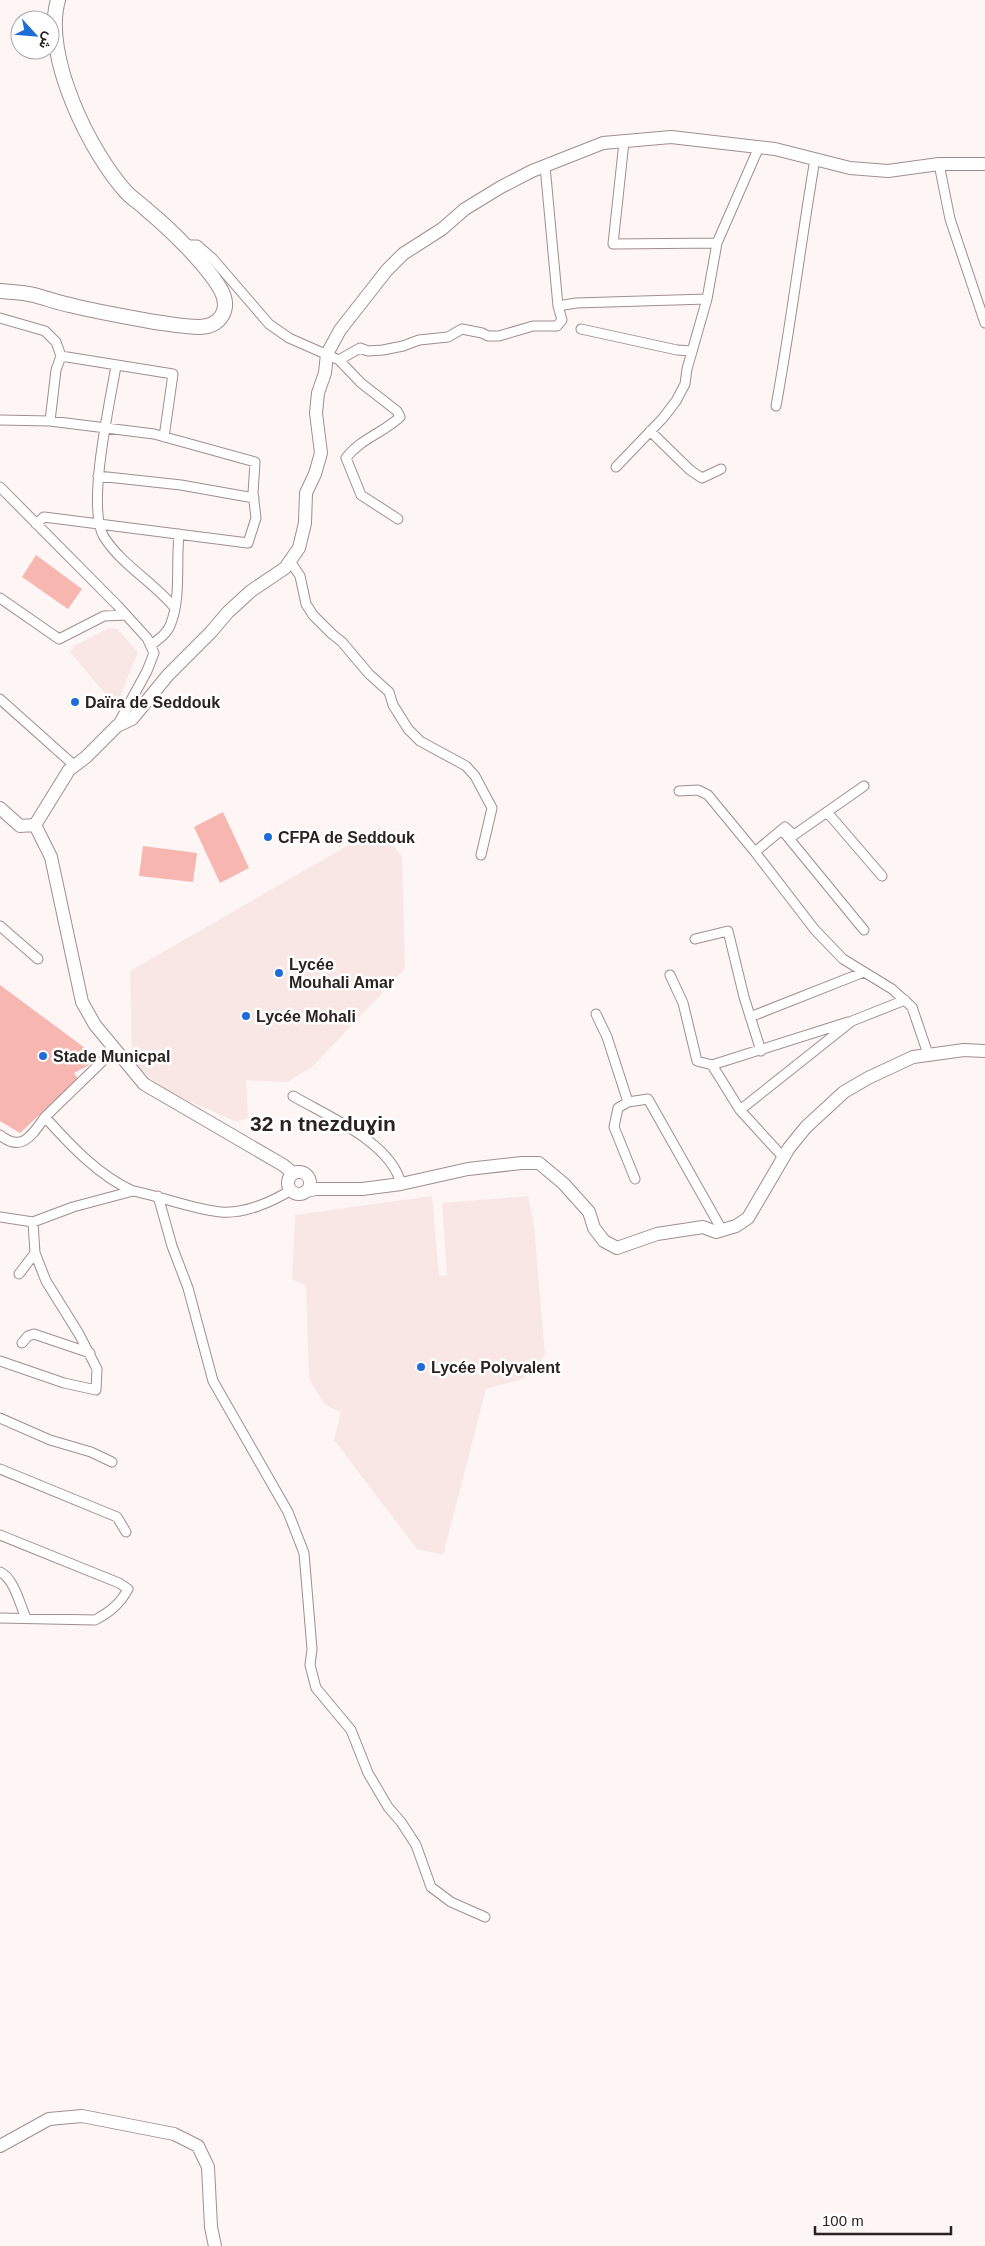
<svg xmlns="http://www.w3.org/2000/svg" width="985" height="2246" font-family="Arial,Vazirmatn,sans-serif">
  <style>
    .built { fill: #f8e7e5 }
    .green { fill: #f8b6b1 }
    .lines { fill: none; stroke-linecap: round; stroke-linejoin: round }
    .street-casing { stroke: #a08e8c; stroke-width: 11 }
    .secondary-casing { stroke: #a08e8c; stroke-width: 14 }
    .primary-casing { stroke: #a08e8c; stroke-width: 16 }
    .street { stroke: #fff; stroke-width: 9 }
    .secondary { stroke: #fff; stroke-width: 12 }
    .primary { stroke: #fff; stroke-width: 14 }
    .poi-dot { fill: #1f6cd7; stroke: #fff; stroke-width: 2 }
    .labels { text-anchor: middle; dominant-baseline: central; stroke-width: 5; stroke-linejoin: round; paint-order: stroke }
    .poi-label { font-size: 16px; font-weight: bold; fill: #2a2322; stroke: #fff; text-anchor: start }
    .district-label { font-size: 21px; font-weight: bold; fill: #2a2322; stroke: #fff }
  </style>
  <rect width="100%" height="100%" fill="#fef6f5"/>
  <path class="built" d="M 109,628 L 117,629 L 138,652 L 116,706 L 70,652 L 74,646 Z
    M 380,827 L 402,857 L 405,969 L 312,1067 L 287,1082 L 246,1080 L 248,1118 L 237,1122 L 162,1089 L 132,1061 L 130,971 Z
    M 432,1196 L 439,1276 L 447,1275 L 442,1203 L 528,1196 L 534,1225 L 545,1356 L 523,1379 L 486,1389 L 443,1555 L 417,1549 L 334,1440 L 341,1412 L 325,1405 L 309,1379 L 306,1286 L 292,1279 L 295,1215 Z"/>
  <path class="green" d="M 36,555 L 82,589 L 68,609 L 22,577 Z
    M 223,812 L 249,868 L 220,883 L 194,827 Z
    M 143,846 L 197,853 L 193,882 L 139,876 Z
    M 0,985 L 85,1048 L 89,1065 L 74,1073 L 78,1079 L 20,1133 L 0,1121 Z"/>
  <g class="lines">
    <g class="street-casing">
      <path id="street" d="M 624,142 L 613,244 L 717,243
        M 939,164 L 950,219 L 985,323
        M 184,245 L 197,245 L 213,259 L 269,324 L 289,338 L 339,360 L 360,348 L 368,351 L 383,350 L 403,346 L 419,340 L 448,337 L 462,329 L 482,333 L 488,336 L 499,336 L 533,326 L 557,326 L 562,320 L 558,306 L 545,166
        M 558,306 L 576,303 L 707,299
        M 0,318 L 45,331 L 56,342 L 61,356 L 56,370 L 50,421
        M 581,329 L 677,350 L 692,351
        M 61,356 L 173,374 L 164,437
        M 339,360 L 361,383 L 397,411 L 400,417 C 383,433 360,439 346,458 L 361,495 L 398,519
        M 116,366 C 110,402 86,508 104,537 C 121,564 153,582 174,607
        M 776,406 C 791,324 801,241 815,159
        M 0,420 L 50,421 L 154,434 L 255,462 L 253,493 L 256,518 L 248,543 L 44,517 L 36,524
        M 650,431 L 690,470 L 702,478 L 721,469
        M 616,467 L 663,418 L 676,401 L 685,384 L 687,369 L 707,299 L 717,243 L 759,147
        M 98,476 L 181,485 L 254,498
        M 0,487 L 117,605 L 147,638 L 154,653 L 147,671 L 117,726
        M 290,561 L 300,576 L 306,604 L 313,615 L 332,634 L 342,642 L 369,674 L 389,692 L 393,705 L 408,729 L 420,741 L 466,766 L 475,776 L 492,808 L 481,855
        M 0,598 L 59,639 L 104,616 L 126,615
        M 151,645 C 159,639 168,633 171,623 C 181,598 176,561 179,534
        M 0,699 L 75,766
        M 679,791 L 698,790 L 708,795 L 755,852 L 815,930 L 843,959 L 892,989 L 912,1007 L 928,1054
        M 827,812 L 882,876
        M 782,830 L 864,930
        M 755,852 L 785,827 L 794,835 L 864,786
        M 0,926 L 38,959
        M 695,939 L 728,931 L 744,997 L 761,1051
        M 670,975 L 683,1003 L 697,1061 L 712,1065 L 740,1110 L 783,1157
        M 596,1014 L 607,1037 L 628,1102 L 648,1099 L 722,1230
        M 750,1017 L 864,972
        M 712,1065 L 848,1022
        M 293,1096 C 327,1116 391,1142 401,1184
        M 628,1102 L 618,1108 L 614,1127 L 635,1179
        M 740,1110 L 852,1021 L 905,1000
        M 45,1117 L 115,1049
        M 0,1135 C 22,1153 32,1135 45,1117 C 70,1145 99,1176 133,1191 C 160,1196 195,1210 221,1212 C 244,1214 272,1202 291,1190
        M 158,1196 L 172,1246 L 188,1288 L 213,1381 L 288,1512 L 304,1553 L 312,1649 L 310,1665 L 316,1688 L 351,1730 L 368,1773 L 388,1807 L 401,1822 L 416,1845 L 431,1887 L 451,1902 L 485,1917
        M 0,1217 L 33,1222 L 73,1207 L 133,1191
        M 19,1274 L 35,1253
        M 22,1343 L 28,1336 L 34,1334 L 90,1353
        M 0,1361 L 64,1383 L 96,1390 L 97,1369 L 79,1334 L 46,1281 L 35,1253 L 33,1222
        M 0,1418 L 50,1440 L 91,1452 L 112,1462
        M 0,1469 L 117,1517 L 126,1532
        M 0,1535 L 119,1583 L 128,1589 C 120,1604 110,1612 95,1620 L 0,1618
        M 0,1572 C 14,1578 20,1605 26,1618"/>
    </g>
    <g class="secondary-casing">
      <path id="secondary" d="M 0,808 L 20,826 L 35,825 L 69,770 L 86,757 L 117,726 L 132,719 L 168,675 L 211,632 L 228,612 L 251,591 L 285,568 L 299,548 L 305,523 L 306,493 L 315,474 L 321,453 L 316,413 L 318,393 L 325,373 L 327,354 L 340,330 L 387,270 L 403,254 L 442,229 L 465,209 L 501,187 L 532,171 L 603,143 L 671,137 L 775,149 L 850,168 L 888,171 L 939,164 L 985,164
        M 35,825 L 51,857 L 82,1002 L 95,1025 L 144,1084 L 283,1165 L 293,1173
        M288 1183a11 11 0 1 1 22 0a11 11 0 1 1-22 0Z
        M 306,1191 L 316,1189 L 362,1189 L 401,1184 L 468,1169 L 522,1163 L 539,1163 L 564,1184 L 589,1212 L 594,1228 L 604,1241 L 617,1248 L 657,1234 L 703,1227 L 716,1232 L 736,1226 L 748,1218 L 789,1148 L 806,1127 L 844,1092 L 868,1078 L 913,1057 L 964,1050 L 985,1051
        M 0,2146 L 49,2119 L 82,2116 L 174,2134 L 198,2146 L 208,2167 L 211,2227 L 215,2246"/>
    </g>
    <g class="primary-casing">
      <path id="primary" d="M 0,291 C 11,292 23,292 34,295 C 46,298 58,303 70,305 C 98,312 127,317 155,322 C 170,324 185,327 200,327 C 221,326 231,309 221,290 C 207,265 170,229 147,210 C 141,204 133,199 127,193 C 90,153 42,55 58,0"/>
    </g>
    <use href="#street" class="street"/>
    <use href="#secondary" class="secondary"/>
    <use href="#primary" class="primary"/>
  </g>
  <g class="poi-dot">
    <circle cx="75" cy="702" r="5"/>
    <circle cx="268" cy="837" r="5"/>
    <circle cx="279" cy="973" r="5"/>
    <circle cx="246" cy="1016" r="5"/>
    <circle cx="43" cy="1056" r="5"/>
    <circle cx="421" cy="1367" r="5"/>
  </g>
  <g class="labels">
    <g class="poi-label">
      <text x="85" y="702">Daïra de Seddouk</text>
      <text x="278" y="837">CFPA de Seddouk</text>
      <text x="289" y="964">Lycée<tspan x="289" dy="18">Mouhali Amar</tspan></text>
      <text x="256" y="1016">Lycée Mohali</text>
      <text x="53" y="1056">Stade Municpal</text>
      <text x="431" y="1367">Lycée Polyvalent</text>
    </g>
    <g class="district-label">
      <text x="323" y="1123">32 n tnezduɣin</text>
    </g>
  </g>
  <g transform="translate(35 35) rotate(116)"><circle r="24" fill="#ffffff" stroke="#aaa7a7"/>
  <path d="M0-4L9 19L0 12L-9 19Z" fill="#1f6cd7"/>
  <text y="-8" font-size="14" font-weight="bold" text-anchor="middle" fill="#2a2322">ش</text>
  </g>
  <path d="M815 2226v8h136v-8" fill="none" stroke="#2a2322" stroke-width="2.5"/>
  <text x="822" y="2226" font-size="15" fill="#2a2322" stroke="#ffffff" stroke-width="4" paint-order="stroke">100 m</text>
</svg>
